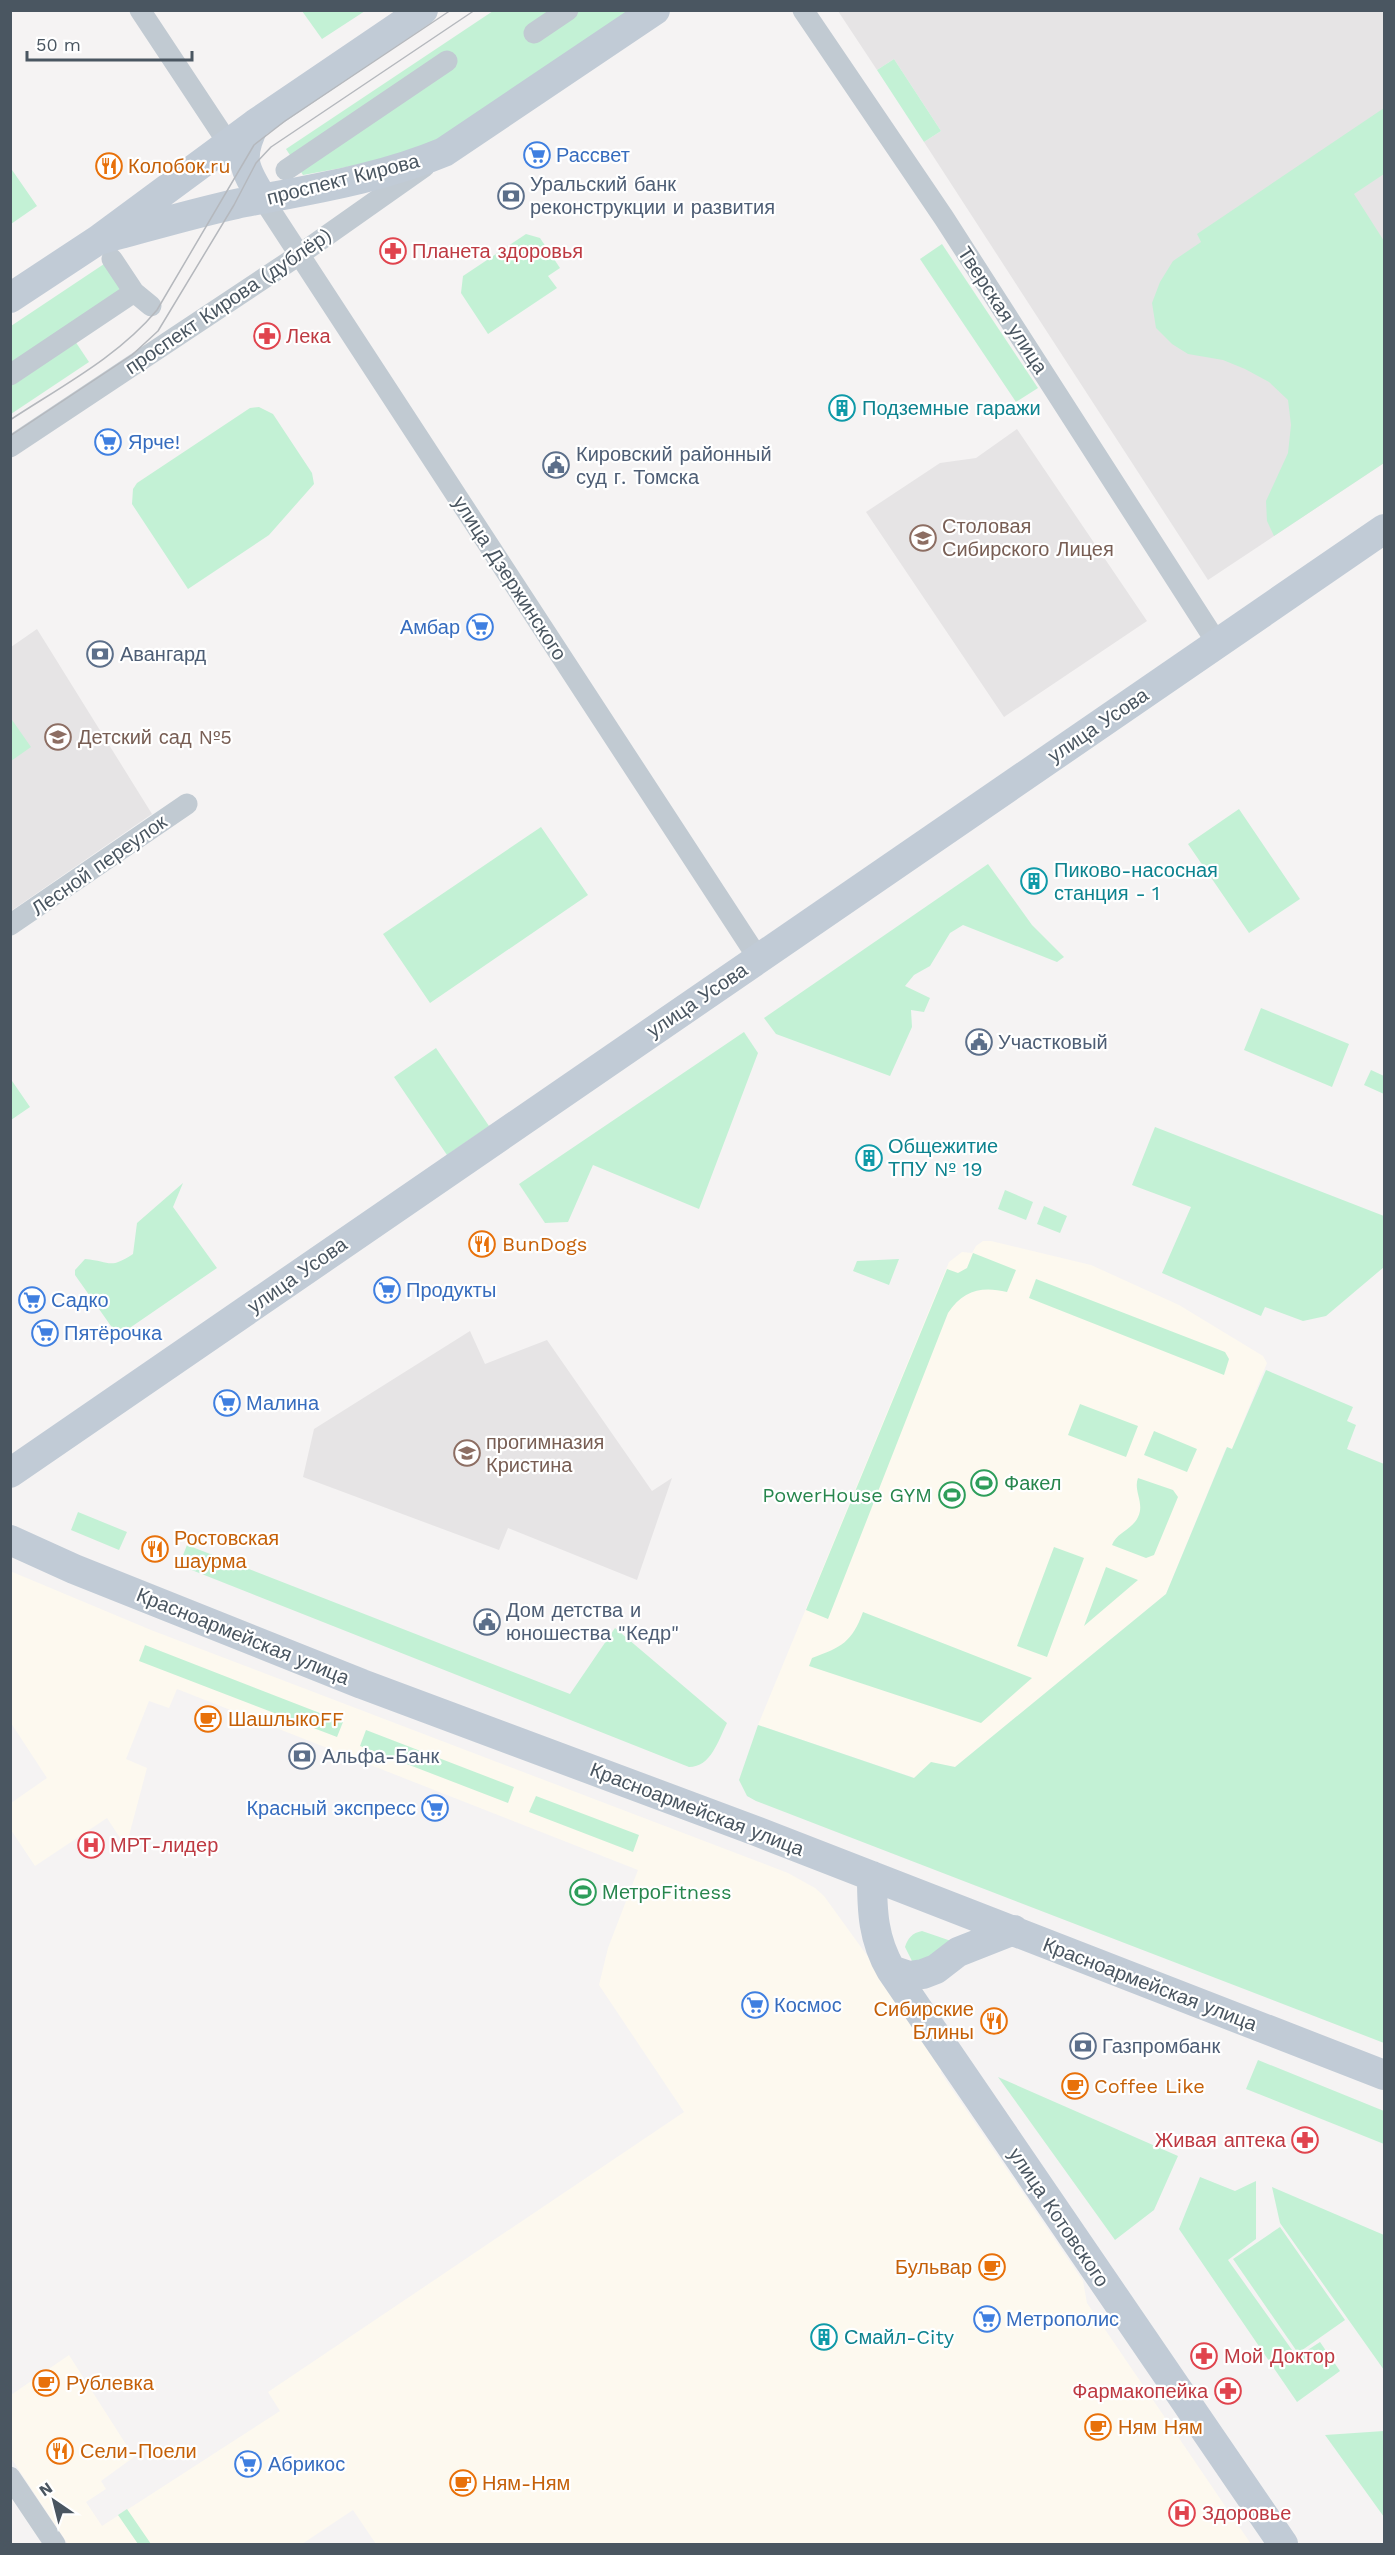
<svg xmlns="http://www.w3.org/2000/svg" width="1395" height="2555" font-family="'Work Sans',sans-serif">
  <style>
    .commercial { fill: #fdf9ef }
    .education { fill: #e6e4e5 }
    .green { fill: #c3f1d5 }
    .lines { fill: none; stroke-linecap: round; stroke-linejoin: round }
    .street { stroke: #c1cad2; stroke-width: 21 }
    .secondary { stroke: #c1cbd6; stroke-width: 30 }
    .tram { stroke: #b5b8bd; stroke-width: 1.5 }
    .labels { text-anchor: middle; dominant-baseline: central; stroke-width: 4.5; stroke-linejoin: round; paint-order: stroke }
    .shop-label { font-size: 20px; fill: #366cbe; stroke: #fff; text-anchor: start }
    .food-label { font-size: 20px; fill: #c56008; stroke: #fff; text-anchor: start }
    .street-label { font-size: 20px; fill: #4a5661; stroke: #fff }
    .service-label { font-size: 20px; fill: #4e5e75; stroke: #fff; text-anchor: start }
    .health-label { font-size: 20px; fill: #be3a42; stroke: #fff; text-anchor: start }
    .culture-label { font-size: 20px; fill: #0d838f; stroke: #fff; text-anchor: start }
    .education-label { font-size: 20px; fill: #785e54; stroke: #fff; text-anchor: start }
    .leisure-label { font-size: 20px; fill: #27864d; stroke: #fff; text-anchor: start }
  </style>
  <rect width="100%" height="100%" fill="#f5f3f3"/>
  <path class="commercial" d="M 983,1241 L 991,1241 L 1091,1265 L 1179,1305 L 1263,1356 L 1267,1363 L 1232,1449 L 1226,1448 L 1166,1594 L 955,1767 L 931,1763 L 915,1778 L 758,1725 L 949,1262 L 962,1252 L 972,1253 L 976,1246 Z
    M 10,1571 L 151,1630 L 788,1873 L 815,1888 L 824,1896 L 942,2059 L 941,2073 L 1083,2281 L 1087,2303 L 1251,2544 L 376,2544 L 353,2510 L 302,2544 L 68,2544 L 11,2458 L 11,2395 L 69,2355 L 134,2457 L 101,2481 L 106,2489 L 86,2502 L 102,2526 L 280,2411 L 268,2392 L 684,2112 L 599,1985 L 608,1948 L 638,1870 L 177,1689 L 169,1708 L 149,1701 L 126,1759 L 147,1768 L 126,1847 L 107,1818 L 35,1866 L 11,1830 L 11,1803 L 47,1778 L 11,1723 Z"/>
  <path class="education" d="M 838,11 L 1384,11 L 1384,463 L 1208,580 L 924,142 L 941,131 L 894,59 L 877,70 Z
    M 1017,429 L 1147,621 L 1004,717 L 866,512 L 940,463 L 976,458 Z
    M 37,629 L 152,814 L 11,911 L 11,647 Z
    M 470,1331 L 485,1364 L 547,1340 L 652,1491 L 672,1478 L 637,1580 L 508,1528 L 499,1550 L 303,1477 L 314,1429 Z"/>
  <path class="green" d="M 302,11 L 365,11 L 322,39 Z
    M 493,11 L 630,11 L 437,141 L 385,160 L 303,175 L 286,149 Z
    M 894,59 L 941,131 L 924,142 L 877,70 Z
    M 1384,108 L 1384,174 L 1354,194 L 1384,241 L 1384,463 L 1274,536 L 1267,521 L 1266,501 L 1288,453 L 1291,425 L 1288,400 L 1269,382 L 1245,369 L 1223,360 L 1188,354 L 1172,344 L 1156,328 L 1152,303 L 1160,282 L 1173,261 L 1201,242 L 1197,234 Z
    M 10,167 L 37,206 L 11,224 L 10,224 Z
    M 526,234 L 540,238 L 560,268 L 548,276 L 557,288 L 488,334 L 461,293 L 463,276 Z
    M 942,244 L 1038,388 L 1016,402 L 920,259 Z
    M 104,264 L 127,298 L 71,335 L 89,362 L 11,414 L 11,326 Z
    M 259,407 L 273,414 L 312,473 L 314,484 L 269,535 L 188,589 L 132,504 L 133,489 L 137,483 L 250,408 Z
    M 10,717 L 31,747 L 11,761 L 10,761 Z
    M 1239,809 L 1300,899 L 1249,933 L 1188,844 Z
    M 541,827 L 588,895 L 430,1003 L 383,934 Z
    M 988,864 L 1032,925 L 1064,957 L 1057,962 L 963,925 L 950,933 L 930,966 L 914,975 L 905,986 L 930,998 L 924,1012 L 911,1010 L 912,1027 L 890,1076 L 776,1034 L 764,1018 Z
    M 1261,1008 L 1349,1044 L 1332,1087 L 1244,1050 Z
    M 744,1032 L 758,1053 L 699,1209 L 593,1165 L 568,1222 L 545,1223 L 519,1184 Z
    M 436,1048 L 489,1126 L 447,1155 L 394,1077 Z
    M 1371,1070 L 1384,1076 L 1384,1094 L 1364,1085 Z
    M 10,1078 L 30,1107 L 11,1120 L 10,1120 Z
    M 1155,1127 L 1384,1216 L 1384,1267 L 1326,1316 L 1303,1321 L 1265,1307 L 1261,1316 L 1162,1273 L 1191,1207 L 1132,1185 Z
    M 183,1183 L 173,1207 L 217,1268 L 118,1336 L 75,1275 L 75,1270 L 85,1259 C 110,1261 109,1270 133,1254 L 137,1223 Z
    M 1005,1190 L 1033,1202 L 1026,1220 L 998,1209 Z
    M 1044,1206 L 1067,1216 L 1060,1233 L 1037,1224 Z
    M 973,1253 L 1016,1270 L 1007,1292 C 982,1286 963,1290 948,1313 L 828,1619 L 806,1610 L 947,1269 L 958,1273 L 967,1268 Z
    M 899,1259 L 889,1285 L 853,1271 L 857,1261 Z
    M 1036,1279 L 1225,1352 L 1229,1359 L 1224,1375 L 1029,1298 Z
    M 1266,1370 L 1353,1407 L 1347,1421 L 1356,1425 L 1347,1449 L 1384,1464 L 1384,2043 L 756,1801 L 747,1796 L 739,1780 L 758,1725 L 914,1778 L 931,1762 L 955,1767 L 1166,1594 L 1227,1447 L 1232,1449 Z
    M 1080,1404 L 1138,1426 L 1126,1457 L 1068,1435 Z
    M 1154,1431 L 1197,1449 L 1187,1472 L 1144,1455 Z
    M 1138,1478 L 1173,1490 L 1178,1497 L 1154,1555 L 1146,1558 L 1112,1545 C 1117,1532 1132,1530 1138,1517 C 1145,1503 1133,1491 1138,1478 Z
    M 78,1512 L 127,1532 L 119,1550 L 71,1530 Z
    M 187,1545 L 570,1694 L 615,1628 L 727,1723 C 718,1741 711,1767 689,1767 L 179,1565 Z
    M 1054,1547 L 1084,1558 L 1047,1657 L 1017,1646 Z
    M 1106,1567 L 1138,1580 L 1084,1626 Z
    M 863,1612 L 1032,1678 L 981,1723 L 809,1666 L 812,1658 C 842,1647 852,1642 863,1612 Z
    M 145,1645 L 343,1722 L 337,1737 L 139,1661 Z
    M 366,1730 L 514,1787 L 508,1803 L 360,1746 Z
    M 536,1796 L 639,1835 L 633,1852 L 529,1812 Z
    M 922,1931 L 957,1943 L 932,1963 L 912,1961 L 905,1947 C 908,1938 912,1933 922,1931 Z
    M 1258,2060 L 1384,2111 L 1384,2144 L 1246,2089 Z
    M 998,2077 L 1178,2156 L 1154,2210 L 1115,2240 Z
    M 1200,2177 L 1235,2191 L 1256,2181 L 1256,2239 L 1228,2260 L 1297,2357 L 1320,2342 L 1340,2371 L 1297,2402 L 1179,2229 Z
    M 1272,2187 L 1384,2235 L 1384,2370 L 1280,2223 Z
    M 1280,2227 L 1345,2320 L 1298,2353 L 1233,2259 Z
    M 1384,2431 L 1384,2517 L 1325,2435 Z
    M 127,2509 L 151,2544 L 138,2544 L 118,2515 Z"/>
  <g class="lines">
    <path class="street" d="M 140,10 L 228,143
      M 803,10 L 944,218 L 1217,643
      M 534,33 L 568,10
      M 286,170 L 447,61
      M 263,199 L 758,958
      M 112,259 L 134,292 L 151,306
      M 10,375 L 134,292
      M 10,447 L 299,255 L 424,167
      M 10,925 L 187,804
      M 10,2477 L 55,2544"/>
    <path class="secondary" d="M 255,124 C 238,157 243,168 263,199
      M 98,240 C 144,228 190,214 236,204 C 306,190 377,180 444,152 L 655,10
      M 10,298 L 98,240 L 255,124 L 423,10
      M 10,1473 L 1384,529
      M 10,1540 L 74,1569 L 362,1684 L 756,1831 L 1384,2075
      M 872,1876 C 872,1911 873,1939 891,1970 L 1283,2544
      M 891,1970 L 909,1976 L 923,1974 L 936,1969 L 958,1952 L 1014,1930"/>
    <path class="tram" d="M 10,420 C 60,387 118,357 157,310 L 254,145 L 285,121 L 451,10
      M 10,436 L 132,355 L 158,331 L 234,205 L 256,163 L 271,147 L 475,10"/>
  </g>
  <defs>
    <g id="supermarket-ring" transform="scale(1.35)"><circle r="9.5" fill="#fff" stroke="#3f7fe0" stroke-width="1.5"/><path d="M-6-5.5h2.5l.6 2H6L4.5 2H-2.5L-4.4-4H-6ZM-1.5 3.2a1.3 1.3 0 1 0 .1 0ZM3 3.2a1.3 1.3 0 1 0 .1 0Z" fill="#3f7fe0"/></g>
    <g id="restaurant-ring" transform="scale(1.35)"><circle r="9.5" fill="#fff" stroke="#e8710a" stroke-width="1.5"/><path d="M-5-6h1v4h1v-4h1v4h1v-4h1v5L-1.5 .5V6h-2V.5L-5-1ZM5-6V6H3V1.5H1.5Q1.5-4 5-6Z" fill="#e8710a"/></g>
    <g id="bank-ring" transform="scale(1.35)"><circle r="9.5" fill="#fff" stroke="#5c6f8a" stroke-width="1.5"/><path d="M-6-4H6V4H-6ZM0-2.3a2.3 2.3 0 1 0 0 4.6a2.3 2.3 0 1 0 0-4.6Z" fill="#5c6f8a"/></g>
    <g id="pharmacy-ring" transform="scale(1.35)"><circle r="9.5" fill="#fff" stroke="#e0444e" stroke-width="1.5"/><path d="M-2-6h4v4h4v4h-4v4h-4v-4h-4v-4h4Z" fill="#e0444e"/></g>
    <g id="building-ring" transform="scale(1.35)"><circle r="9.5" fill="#fff" stroke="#0f9aa8" stroke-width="1.5"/><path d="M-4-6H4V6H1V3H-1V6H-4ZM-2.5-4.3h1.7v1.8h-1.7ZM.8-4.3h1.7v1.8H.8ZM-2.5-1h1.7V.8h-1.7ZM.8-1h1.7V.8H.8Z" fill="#0f9aa8"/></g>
    <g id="civic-ring" transform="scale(1.35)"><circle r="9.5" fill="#fff" stroke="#5c6f8a" stroke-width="1.5"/><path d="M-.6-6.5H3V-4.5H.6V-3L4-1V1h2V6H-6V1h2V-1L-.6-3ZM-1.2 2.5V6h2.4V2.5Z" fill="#5c6f8a"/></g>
    <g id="university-ring" transform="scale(1.35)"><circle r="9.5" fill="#fff" stroke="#8d6e63" stroke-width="1.5"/><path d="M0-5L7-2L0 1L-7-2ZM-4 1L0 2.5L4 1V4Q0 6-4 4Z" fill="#8d6e63"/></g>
    <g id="school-ring" transform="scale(1.35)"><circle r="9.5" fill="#fff" stroke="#8d6e63" stroke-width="1.5"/><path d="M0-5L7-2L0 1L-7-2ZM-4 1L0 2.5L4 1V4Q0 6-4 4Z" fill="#8d6e63"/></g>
    <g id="stadium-ring" transform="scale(1.35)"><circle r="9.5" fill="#fff" stroke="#2e9e5b" stroke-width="1.5"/><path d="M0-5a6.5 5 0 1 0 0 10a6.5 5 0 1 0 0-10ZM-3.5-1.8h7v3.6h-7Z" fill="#2e9e5b"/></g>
    <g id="cafe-ring" transform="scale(1.35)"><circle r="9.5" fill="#fff" stroke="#e8710a" stroke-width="1.5"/><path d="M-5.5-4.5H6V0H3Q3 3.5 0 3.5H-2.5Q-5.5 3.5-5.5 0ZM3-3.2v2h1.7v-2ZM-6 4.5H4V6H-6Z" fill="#e8710a"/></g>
    <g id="hospital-ring" transform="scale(1.35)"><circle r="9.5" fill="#fff" stroke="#e0444e" stroke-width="1.5"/><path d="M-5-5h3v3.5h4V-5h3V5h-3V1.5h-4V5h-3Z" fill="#e0444e"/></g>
  </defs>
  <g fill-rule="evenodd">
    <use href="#supermarket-ring" x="537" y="155"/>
    <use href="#restaurant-ring" x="109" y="166"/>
    <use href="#bank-ring" x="511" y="196"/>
    <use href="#pharmacy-ring" x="393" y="251"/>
    <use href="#pharmacy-ring" x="267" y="336"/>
    <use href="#building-ring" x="842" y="408"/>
    <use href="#supermarket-ring" x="108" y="442"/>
    <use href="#civic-ring" x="556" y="465"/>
    <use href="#university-ring" x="923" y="538"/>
    <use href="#supermarket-ring" x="480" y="627"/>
    <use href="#bank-ring" x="100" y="654"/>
    <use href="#school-ring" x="58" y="737"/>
    <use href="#building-ring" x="1034" y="881"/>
    <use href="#civic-ring" x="979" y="1042"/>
    <use href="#building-ring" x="869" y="1158"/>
    <use href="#restaurant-ring" x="482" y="1244"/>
    <use href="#supermarket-ring" x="387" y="1290"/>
    <use href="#supermarket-ring" x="32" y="1300"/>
    <use href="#supermarket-ring" x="45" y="1333"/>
    <use href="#supermarket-ring" x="227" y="1403"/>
    <use href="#school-ring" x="467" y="1453"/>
    <use href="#stadium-ring" x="984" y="1483"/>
    <use href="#stadium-ring" x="952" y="1495"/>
    <use href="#restaurant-ring" x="155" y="1549"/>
    <use href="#civic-ring" x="487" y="1622"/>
    <use href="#cafe-ring" x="208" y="1719"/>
    <use href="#bank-ring" x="302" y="1756"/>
    <use href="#supermarket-ring" x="435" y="1808"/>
    <use href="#hospital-ring" x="91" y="1845"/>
    <use href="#stadium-ring" x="583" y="1892"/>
    <use href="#supermarket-ring" x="755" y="2005"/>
    <use href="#restaurant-ring" x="994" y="2021"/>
    <use href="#bank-ring" x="1083" y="2046"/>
    <use href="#cafe-ring" x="1075" y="2086"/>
    <use href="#pharmacy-ring" x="1305" y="2140"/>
    <use href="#cafe-ring" x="992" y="2267"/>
    <use href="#supermarket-ring" x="987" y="2319"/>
    <use href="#building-ring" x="824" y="2337"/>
    <use href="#pharmacy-ring" x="1204" y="2356"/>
    <use href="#cafe-ring" x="46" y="2383"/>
    <use href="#pharmacy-ring" x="1228" y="2391"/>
    <use href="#cafe-ring" x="1098" y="2427"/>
    <use href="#restaurant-ring" x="60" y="2451"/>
    <use href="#supermarket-ring" x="248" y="2464"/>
    <use href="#cafe-ring" x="463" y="2483"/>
    <use href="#hospital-ring" x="1182" y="2513"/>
  </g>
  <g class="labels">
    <g class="shop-label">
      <text x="556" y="155">Рассвет</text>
      <text x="128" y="442">Ярче!</text>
      <text x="460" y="627" text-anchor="end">Амбар</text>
      <text x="406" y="1290">Продукты</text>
      <text x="51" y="1300">Садко</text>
      <text x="64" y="1333">Пятёрочка</text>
      <text x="246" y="1403">Малина</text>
      <text x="416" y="1808" text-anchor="end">Красный экспресс</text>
      <text x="774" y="2005">Космос</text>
      <text x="1006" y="2319">Метрополис</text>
      <text x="268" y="2464">Абрикос</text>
    </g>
    <g class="food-label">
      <text x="128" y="166">Колобок.ru</text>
      <text x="502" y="1244">BunDogs</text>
      <text x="174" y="1538">Ростовская<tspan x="174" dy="23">шаурма</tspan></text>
      <text x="228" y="1719">ШашлыкоFF</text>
      <text x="974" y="2009" text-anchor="end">Сибирские<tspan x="974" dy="23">Блины</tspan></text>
      <text x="1094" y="2086">Coffee Like</text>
      <text x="972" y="2267" text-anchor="end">Бульвар</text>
      <text x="66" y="2383">Рублевка</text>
      <text x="1118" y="2427">Ням Ням</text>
      <text x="80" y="2451">Сели-Поели</text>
      <text x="482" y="2483">Ням-Ням</text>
    </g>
    <g class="street-label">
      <text transform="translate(343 179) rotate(-14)">проспект Кирова</text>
      <text transform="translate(228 301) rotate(-34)">проспект Кирова (дублёр)</text>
      <text transform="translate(1003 310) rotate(57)">Тверская улица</text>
      <text transform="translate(510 578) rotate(57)">улица Дзержинского</text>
      <text transform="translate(1098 725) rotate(-34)">улица Усова</text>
      <text transform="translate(99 865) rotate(-35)">Лесной переулок</text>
      <text transform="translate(697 1000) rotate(-34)">улица Усова</text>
      <text transform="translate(297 1275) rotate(-35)">улица Усова</text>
      <text transform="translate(243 1636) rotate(22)">Красноармейская улица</text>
      <text transform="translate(697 1809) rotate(21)">Красноармейская улица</text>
      <text transform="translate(1150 1984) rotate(21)">Красноармейская улица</text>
      <text transform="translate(1059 2217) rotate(56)">улица Котовского</text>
    </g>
    <g class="service-label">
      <text x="530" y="184">Уральский банк<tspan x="530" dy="23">реконструкции и развития</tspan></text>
      <text x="576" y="454">Кировский районный<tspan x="576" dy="23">суд г. Томска</tspan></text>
      <text x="120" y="654">Авангард</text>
      <text x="998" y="1042">Участковый</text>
      <text x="506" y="1610">Дом детства и<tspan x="506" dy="23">юношества "Кедр"</tspan></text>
      <text x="322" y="1756">Альфа-Банк</text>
      <text x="1102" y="2046">Газпромбанк</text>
    </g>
    <g class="health-label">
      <text x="412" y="251">Планета здоровья</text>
      <text x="286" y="336">Лека</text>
      <text x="110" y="1845">МРТ-лидер</text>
      <text x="1286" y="2140" text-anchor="end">Живая аптека</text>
      <text x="1224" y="2356">Мой Доктор</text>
      <text x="1208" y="2391" text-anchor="end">Фармакопейка</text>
      <text x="1202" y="2513">Здоровье</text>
    </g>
    <g class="culture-label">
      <text x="862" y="408">Подземные гаражи</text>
      <text x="1054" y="870">Пиково-насосная<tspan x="1054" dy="23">станция - 1</tspan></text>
      <text x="888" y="1146">Общежитие<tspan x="888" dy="23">ТПУ № 19</tspan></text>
      <text x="844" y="2337">Смайл-City</text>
    </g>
    <g class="education-label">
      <text x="942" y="526">Столовая<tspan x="942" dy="23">Сибирского Лицея</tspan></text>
      <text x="78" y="737">Детский сад №5</text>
      <text x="486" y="1442">прогимназия<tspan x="486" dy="23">Кристина</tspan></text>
    </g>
    <g class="leisure-label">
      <text x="1004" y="1483">Факел</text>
      <text x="932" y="1495" text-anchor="end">PowerHouse GYM</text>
      <text x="602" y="1892">МетроFitness</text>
    </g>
  </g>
  <rect width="1395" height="2555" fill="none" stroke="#4a5661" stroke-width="24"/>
  <g transform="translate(54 2501) rotate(325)" stroke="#ffffff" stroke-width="4.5" paint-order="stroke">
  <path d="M0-4.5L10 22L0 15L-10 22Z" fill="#4a5661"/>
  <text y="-9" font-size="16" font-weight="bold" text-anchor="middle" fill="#4a5661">N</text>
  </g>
  <path d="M27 51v9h165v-9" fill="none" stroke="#4a5661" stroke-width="3"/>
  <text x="36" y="51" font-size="18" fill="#4a5661" stroke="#ffffff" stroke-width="4.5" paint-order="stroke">50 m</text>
</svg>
